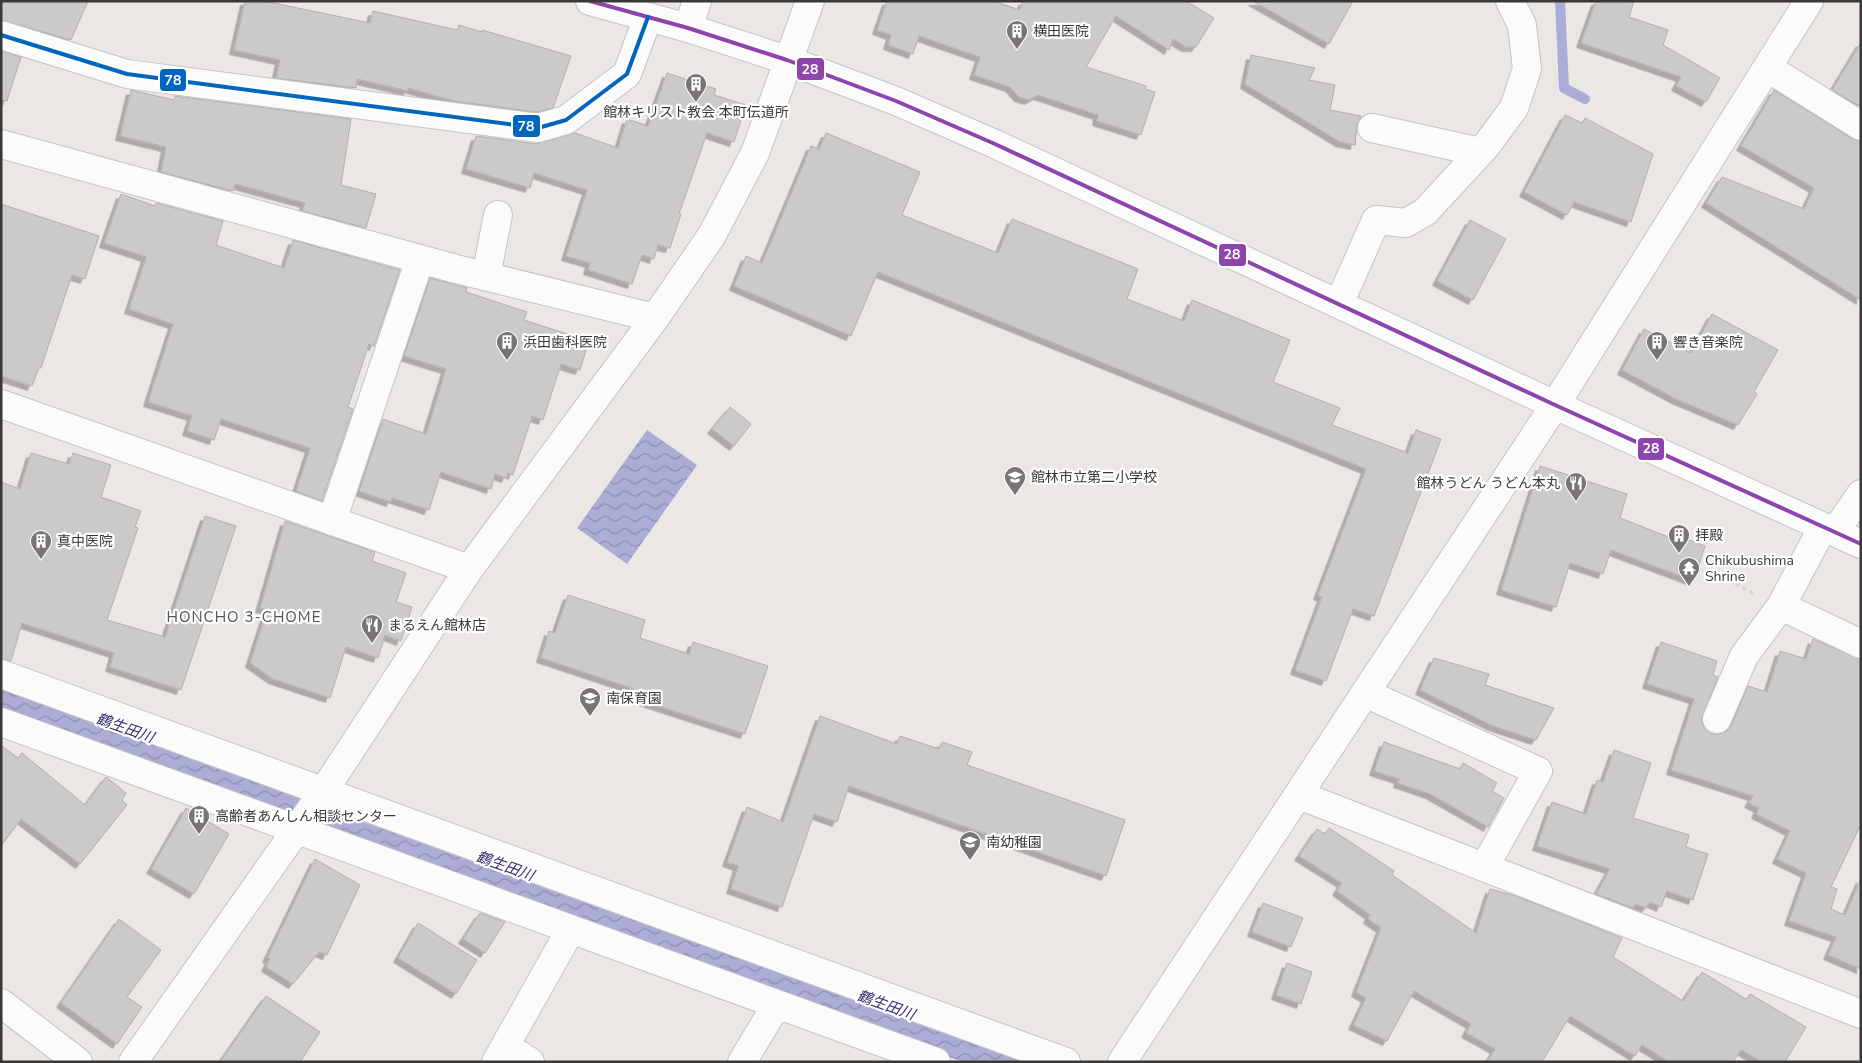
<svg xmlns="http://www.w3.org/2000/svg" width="1862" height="1063" font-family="'Nunito Sans','Noto Sans JP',sans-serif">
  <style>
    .water { fill: url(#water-waves) }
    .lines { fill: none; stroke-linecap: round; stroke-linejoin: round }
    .stream { stroke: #acadd6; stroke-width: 10 }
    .building { fill: #cccac9; stroke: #b2afae; filter: url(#shadow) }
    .minor-casing { stroke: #c6c4c2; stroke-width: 30 }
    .major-casing { stroke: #c6c4c2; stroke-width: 30 }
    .path { stroke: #d4d3d3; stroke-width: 3; stroke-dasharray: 4 4; stroke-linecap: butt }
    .minor { stroke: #fcfbfb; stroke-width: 28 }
    .major { stroke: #fcfbfb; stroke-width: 28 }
    .bus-1-casing { stroke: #fff; stroke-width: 8 }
    .bus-2-casing { stroke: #fff; stroke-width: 8 }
    .bus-1 { stroke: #8e44ad; stroke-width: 4 }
    .bus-2 { stroke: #0065bd; stroke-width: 4 }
    .labels { text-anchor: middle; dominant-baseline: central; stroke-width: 4.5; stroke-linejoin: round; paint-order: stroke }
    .poi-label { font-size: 14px; fill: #3a3837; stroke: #fff; text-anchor: start }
    .neighbourhood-label { font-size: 15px; letter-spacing: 1px; fill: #575351; stroke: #fff }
    .water-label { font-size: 15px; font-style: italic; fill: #322d73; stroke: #fff }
    .line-badge { stroke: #fff; stroke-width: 2 }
    .badge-label { font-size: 14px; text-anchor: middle; font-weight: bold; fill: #fff }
  </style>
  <defs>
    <pattern id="water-waves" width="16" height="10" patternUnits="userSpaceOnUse" patternTransform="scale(1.25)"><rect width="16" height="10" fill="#acadd6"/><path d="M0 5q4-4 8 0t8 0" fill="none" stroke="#8d8eae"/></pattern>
    <filter id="shadow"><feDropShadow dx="-4.5" dy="4.5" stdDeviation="0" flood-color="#0004"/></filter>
  </defs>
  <rect width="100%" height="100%" fill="#eae7e5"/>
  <path class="water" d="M 647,430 L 697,465 L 627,564 L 577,528 Z
    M 1,686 L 1029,1062 L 963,1062 L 1,708 Z"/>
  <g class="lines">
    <path class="stream" d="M 1560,1 L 1564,88 L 1585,99"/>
  </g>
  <path class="building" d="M 1,1 L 88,1 L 71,40 L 1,20 Z
    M 245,1 L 264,1 L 370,23 L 373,11 L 457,30 L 459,25 L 482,32 L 482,30 L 571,56 L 553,108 L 537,112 L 454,101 L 408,88 L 408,91 L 357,79 L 356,88 L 276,78 L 280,60 L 234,50 Z
    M 887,1 L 993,1 L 1020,10 L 1023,1 L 1186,1 L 1214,18 L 1196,47 L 1186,47 L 1173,39 L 1169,50 L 1116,16 L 1086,67 L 1146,86 L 1145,89 L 1155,92 L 1141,135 L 1097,121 L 1098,115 L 1038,95 L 1029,100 L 1019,97 L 1010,87 L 974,75 L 980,57 L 919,36 L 913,54 L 888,45 L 891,35 L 877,30 Z
    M 1253,1 L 1353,1 L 1329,44 Z
    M 1596,1 L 1634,1 L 1629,17 L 1668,30 L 1663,45 L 1720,78 L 1706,102 L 1676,86 L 1681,77 L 1581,43 Z
    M 1861,42 L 1861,107 L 1832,90 Z
    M 1,51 L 21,57 L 7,101 L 1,100 Z
    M 1251,55 L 1315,68 L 1309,80 L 1335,85 L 1330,110 L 1361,116 L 1357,125 L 1355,145 L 1340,142 L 1245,84 Z
    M 667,73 L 716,89 L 714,95 L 746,105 L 734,142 L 707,133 L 679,214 L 681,214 L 670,248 L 658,245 L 654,259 L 642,255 L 632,284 L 588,270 L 590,263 L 566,256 L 587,190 L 534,173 L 530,188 L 466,169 L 476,136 L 536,144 L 575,133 L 618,148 L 627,119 L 648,126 Z
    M 131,90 L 174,100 L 175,96 L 351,119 L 341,185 L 376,194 L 366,228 L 302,211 L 305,203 L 235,184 L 233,191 L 161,172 L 166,147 L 120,136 Z
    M 1774,90 L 1853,139 L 1861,142 L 1861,300 L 1706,203 L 1722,177 L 1804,209 L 1814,188 L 1741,146 Z
    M 1565,115 L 1582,123 L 1585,118 L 1653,154 L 1631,222 L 1574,202 L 1567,215 L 1524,192 Z
    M 826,133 L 920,172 L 902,215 L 998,253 L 1012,219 L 1138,269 L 1127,299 L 1184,321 L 1192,300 L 1290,340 L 1273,382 L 1340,408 L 1332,425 L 1408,453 L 1416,430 L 1441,439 L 1374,616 L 1353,609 L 1326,681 L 1295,670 L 1322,597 L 1318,595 L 1366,469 L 878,272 L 851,336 L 734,286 L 746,256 L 762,263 L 811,146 L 819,149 Z
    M 121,194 L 155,206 L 156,203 L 223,221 L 216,245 L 284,268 L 293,240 L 400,270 L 374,346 L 369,344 L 348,407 L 353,409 L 322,501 L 296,491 L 310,448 L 221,419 L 214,440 L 187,431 L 192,416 L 148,402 L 173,324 L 129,309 L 146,257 L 104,243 Z
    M 1,204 L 99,236 L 85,279 L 72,275 L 41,368 L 39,368 L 32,386 L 1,376 Z
    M 1470,220 L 1506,239 L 1473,300 L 1437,281 Z
    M 430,278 L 467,288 L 466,292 L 527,312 L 524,320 L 589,341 L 580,370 L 561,364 L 543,420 L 532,416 L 513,475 L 508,473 L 506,478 L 495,474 L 491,489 L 441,472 L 429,510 L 392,498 L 391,502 L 359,491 L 383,419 L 426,434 L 446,369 L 404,356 Z
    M 1712,314 L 1778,350 L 1754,392 L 1757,394 L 1738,425 L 1676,399 L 1622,370 L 1644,329 L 1691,353 Z
    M 730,407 L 751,424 L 734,446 L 712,429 Z
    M 31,453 L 69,464 L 73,453 L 111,465 L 101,497 L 141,511 L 135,527 L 138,528 L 107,620 L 165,637 L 205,516 L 236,526 L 181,690 L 110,667 L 114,653 L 22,623 L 11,661 L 1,659 L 1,482 L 20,489 Z
    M 1540,466 L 1627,494 L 1620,518 L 1671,538 L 1673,534 L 1705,546 L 1694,581 L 1611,550 L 1603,574 L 1570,563 L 1556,607 L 1501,590 Z
    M 285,521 L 375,552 L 372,561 L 406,573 L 396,602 L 412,607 L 401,641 L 385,635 L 378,658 L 346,647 L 330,698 L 273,679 L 250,663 L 267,610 L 260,608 Z
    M 568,595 L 645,620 L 640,638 L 689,654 L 693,642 L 768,666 L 745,734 L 631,697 L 634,689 L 541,658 L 549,631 L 555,633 Z
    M 1813,639 L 1861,659 L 1861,824 L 1831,887 L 1837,889 L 1831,909 L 1845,915 L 1861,878 L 1861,969 L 1828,955 L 1836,937 L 1789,921 L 1806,873 L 1777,859 L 1790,831 L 1756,814 L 1759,808 L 1749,803 L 1753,796 L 1671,770 L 1694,699 L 1647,684 L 1661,642 L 1717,661 L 1713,675 L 1718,677 L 1701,720 L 1705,729 L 1711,734 L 1719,734 L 1727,731 L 1731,726 L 1748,686 L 1767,692 L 1780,651 L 1806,659 Z
    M 1434,658 L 1489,674 L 1485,685 L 1554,708 L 1536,740 L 1493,726 L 1420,690 Z
    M 820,716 L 897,744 L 900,736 L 939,749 L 942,742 L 972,752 L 967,765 L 1125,820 L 1106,876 L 849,786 L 837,822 L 814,814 L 782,907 L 731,889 L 738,866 L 727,862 L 747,807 L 783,822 Z
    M 1384,742 L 1460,769 L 1463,763 L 1497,783 L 1492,791 L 1504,798 L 1488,827 L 1430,794 L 1398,783 L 1399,779 L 1374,771 Z
    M 1,745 L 18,758 L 22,753 L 85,805 L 106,777 L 126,793 L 122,800 L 127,805 L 80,864 L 21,819 L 1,846 Z
    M 1614,750 L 1651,763 L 1633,818 L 1689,835 L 1686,847 L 1708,854 L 1693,900 L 1667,891 L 1661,907 L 1650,902 L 1646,908 L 1635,904 L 1633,908 L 1596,894 L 1610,869 L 1537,846 L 1552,802 L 1586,814 L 1597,780 L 1603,782 Z
    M 186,808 L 229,834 L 194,894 L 151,869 Z
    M 1329,828 L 1394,871 L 1392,875 L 1476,933 L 1490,889 L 1516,896 L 1622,938 L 1613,957 L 1683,1001 L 1702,972 L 1746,999 L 1750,994 L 1806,1027 L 1785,1062 L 1762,1062 L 1741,1050 L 1733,1062 L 1669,1062 L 1642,1045 L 1635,1056 L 1570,1016 L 1542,1062 L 1487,1062 L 1495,1049 L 1466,1033 L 1471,1024 L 1414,991 L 1387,1041 L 1353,1025 L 1366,998 L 1356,992 L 1381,928 L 1368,919 L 1370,915 L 1337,891 L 1342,883 L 1299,856 L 1317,829 L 1325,834 Z
    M 315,859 L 360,885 L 327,955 L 319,952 L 293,984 L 266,967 L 270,959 L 267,958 Z
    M 1263,903 L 1303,918 L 1291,947 L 1252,932 Z
    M 480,913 L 505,922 L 485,953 L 463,939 Z
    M 119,919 L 161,950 L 127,997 L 142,1007 L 117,1044 L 61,1003 Z
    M 418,923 L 477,960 L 456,994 L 398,958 Z
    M 1287,963 L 1312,972 L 1301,1004 L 1276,995 Z
    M 266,996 L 320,1032 L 300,1062 L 220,1062 Z"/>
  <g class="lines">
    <g class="minor-casing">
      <path id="minor" d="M 688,28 L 697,1
        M 1,35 L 127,74 L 538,128 L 566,120 L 627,74 L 648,17
        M 1768,68 L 1861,126
        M 1372,128 L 1480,152
        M 1,144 L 456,269 L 655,318
        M 486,276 L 498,215
        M 1339,304 L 1376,220 L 1406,223 L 1425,212 L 1486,146 L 1514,108 L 1527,69 L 1522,25 L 1510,1
        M 1,404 L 469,569
        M 332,521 L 420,259
        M 1823,527 L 1781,606 L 1861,644
        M 1835,532 L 1861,494
        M 1,674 L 1066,1062
        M 1365,693 L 1538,771 L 1485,866
        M 1717,719 L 1744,656 L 1781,606
        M 1,722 L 936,1062
        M 1299,795 L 1861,1014
        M 1,1003 L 78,1062
        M 506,1046 L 530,1062
        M 133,1062 L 323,792 L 469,569 L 655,318 L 712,235 L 755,153 L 810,1
        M 496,1062 L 571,929
        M 742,1062 L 777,1004
        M 1122,1062 L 1555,405 L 1809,1"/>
    </g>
    <g class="major-casing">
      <path id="major" d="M 590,1 L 688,28 L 787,60 L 896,101 L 995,144 L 1555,405 L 1861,544"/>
    </g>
    <path class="path" d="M 1714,573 L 1753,593"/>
    <use href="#minor" class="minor"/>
    <use href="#major" class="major"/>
    <g class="bus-1-casing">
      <path id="bus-1" d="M 590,1 L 688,28 L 787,60 L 896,101 L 995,144 L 1555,405 L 1861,544"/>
    </g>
    <g class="bus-2-casing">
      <path id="bus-2" d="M 1,35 L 127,74 L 538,128 L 566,120 L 627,74 L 648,17"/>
    </g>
    <use href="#bus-1" class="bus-1"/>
    <use href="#bus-2" class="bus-2"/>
  </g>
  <defs>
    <g id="building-pin" transform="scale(1.125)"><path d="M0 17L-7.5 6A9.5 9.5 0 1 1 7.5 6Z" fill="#787574" stroke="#fff"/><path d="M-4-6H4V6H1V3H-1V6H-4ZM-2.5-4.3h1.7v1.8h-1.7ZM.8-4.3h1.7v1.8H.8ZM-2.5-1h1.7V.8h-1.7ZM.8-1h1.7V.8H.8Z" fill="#fff"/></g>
    <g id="school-pin" transform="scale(1.125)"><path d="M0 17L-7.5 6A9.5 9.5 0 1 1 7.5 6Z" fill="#787574" stroke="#fff"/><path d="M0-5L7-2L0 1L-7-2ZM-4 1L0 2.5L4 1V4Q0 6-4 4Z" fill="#fff"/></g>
    <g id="restaurant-pin" transform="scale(1.125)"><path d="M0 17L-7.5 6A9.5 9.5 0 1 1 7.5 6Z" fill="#787574" stroke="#fff"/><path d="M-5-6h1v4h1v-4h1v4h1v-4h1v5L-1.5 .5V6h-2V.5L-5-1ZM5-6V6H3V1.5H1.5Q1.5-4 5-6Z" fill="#fff"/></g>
    <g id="temple-pin" transform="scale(1.125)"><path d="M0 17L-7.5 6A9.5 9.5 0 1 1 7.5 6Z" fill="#787574" stroke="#fff"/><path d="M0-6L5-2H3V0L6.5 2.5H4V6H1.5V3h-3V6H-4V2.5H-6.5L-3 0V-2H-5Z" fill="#fff"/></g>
  </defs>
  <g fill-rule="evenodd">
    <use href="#building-pin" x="1017" y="31"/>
    <use href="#building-pin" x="696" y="84"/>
    <use href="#building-pin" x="507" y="342"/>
    <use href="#building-pin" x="1657" y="342"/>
    <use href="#school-pin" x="1015" y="477"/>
    <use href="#restaurant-pin" x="1576" y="483"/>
    <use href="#building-pin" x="1679" y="535"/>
    <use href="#building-pin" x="41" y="541"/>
    <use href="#temple-pin" x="1689" y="568"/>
    <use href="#restaurant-pin" x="372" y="625"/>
    <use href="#school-pin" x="590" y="698"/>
    <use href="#building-pin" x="199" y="816"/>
    <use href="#school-pin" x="970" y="842"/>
  </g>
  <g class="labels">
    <g class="poi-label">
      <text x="1033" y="31">横田医院</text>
      <text x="696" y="112" text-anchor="middle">館林キリスト教会 本町伝道所</text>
      <text x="523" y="342">浜田歯科医院</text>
      <text x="1673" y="342">響き音楽院</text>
      <text x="1031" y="477">館林市立第二小学校</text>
      <text x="1560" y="483" text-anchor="end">館林うどん うどん本丸</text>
      <text x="1695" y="535">拝殿</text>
      <text x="57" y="541">真中医院</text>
      <text x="1705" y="560">Chikubushima<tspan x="1705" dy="16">Shrine</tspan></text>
      <text x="388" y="625">まるえん館林店</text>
      <text x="606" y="698">南保育園</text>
      <text x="215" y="816">高齢者あんしん相談センター</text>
      <text x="986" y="842">南幼稚園</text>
    </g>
    <g class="neighbourhood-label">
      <text x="244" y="617">HONCHO 3-CHOME</text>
    </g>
    <g class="water-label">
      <text transform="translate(125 728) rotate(20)">鶴生田川</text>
      <text transform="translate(505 866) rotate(20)">鶴生田川</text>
      <text transform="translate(886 1005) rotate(20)">鶴生田川</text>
    </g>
  </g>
  <g class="line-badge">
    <rect x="796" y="57" width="29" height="24" rx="5" fill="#8e44ad"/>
    <rect x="159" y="68" width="28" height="24" rx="5" fill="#0065bd"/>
    <rect x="512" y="114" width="29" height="24" rx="5" fill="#0065bd"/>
    <rect x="1218" y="243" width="29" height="24" rx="5" fill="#8e44ad"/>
    <rect x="1637" y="437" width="28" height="24" rx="5" fill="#8e44ad"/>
  </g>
  <g class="badge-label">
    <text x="810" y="74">28</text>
    <text x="173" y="85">78</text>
    <text x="526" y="131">78</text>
    <text x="1232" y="259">28</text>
    <text x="1651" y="453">28</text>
  </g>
  <rect width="1862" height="1063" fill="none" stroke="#3a3837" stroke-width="5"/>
</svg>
